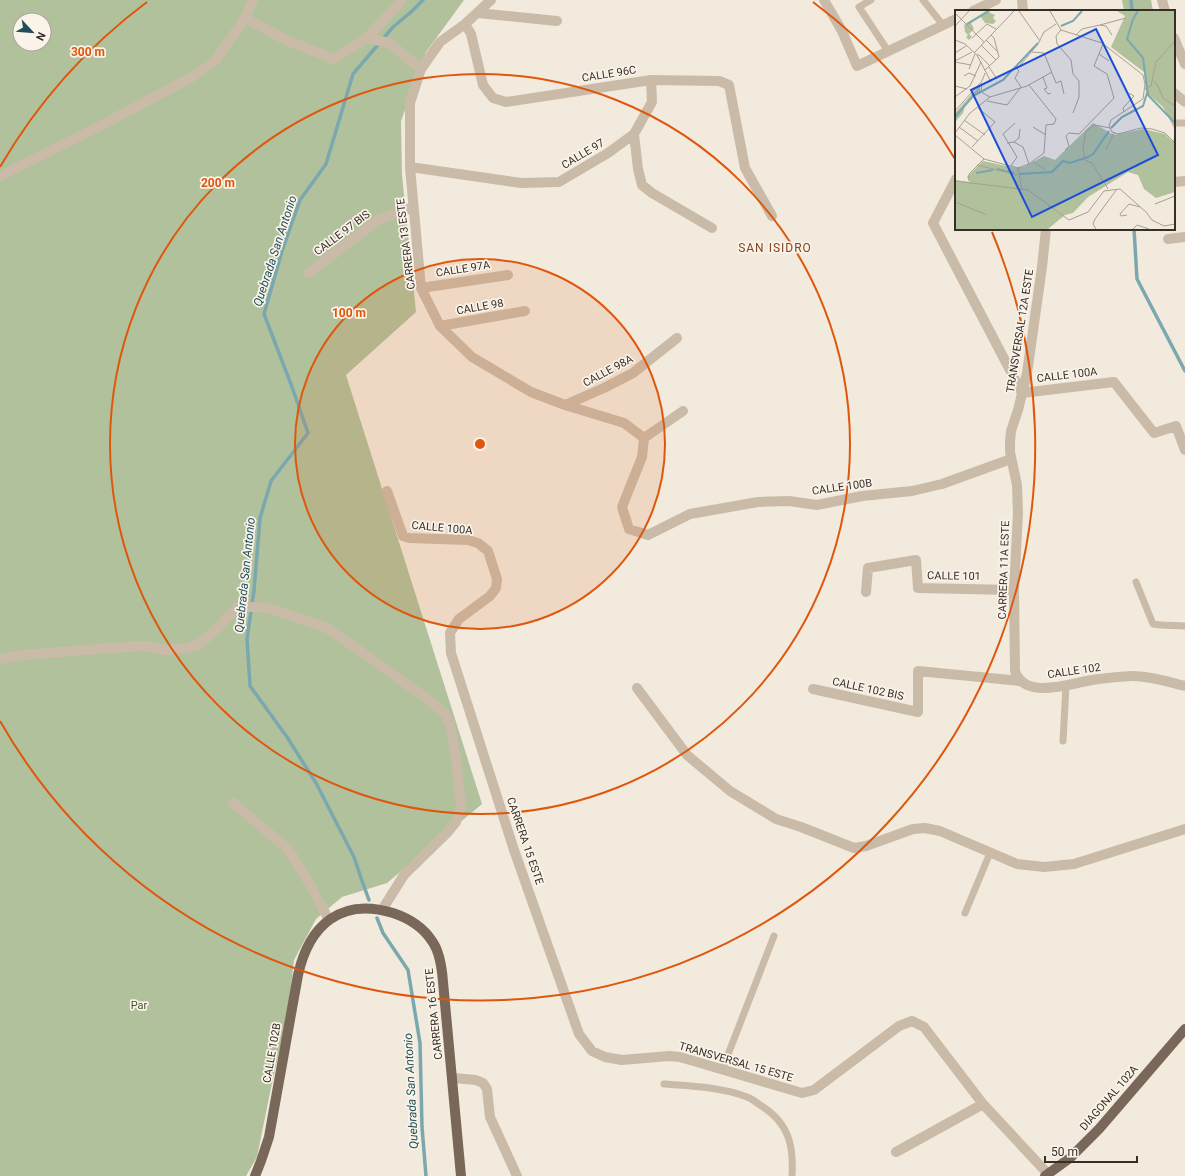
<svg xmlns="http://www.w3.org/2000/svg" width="1185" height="1176" font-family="Roboto,sans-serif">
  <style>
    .green { fill: #b1c19c; fill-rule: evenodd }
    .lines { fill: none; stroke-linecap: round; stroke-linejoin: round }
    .stream { stroke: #7ba8af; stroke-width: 3.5 }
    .service { stroke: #cabba8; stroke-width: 7 }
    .minor { stroke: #cabba8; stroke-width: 10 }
    .tertiary { stroke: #cabba8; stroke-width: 10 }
    .primary { stroke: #796759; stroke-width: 10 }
    .ring { fill: none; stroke: #df570d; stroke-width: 2 }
    .labels { text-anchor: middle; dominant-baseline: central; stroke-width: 3.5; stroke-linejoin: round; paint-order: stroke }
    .street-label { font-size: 11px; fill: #372e28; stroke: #faf3e9 }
    .park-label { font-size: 11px; fill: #42552c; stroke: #faf3e9 }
    .neighbourhood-label { font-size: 12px; letter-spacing: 1px; fill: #864221; stroke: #faf3e9 }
    .water-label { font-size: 12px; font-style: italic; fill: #1e4f58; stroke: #faf3e9 }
    .inset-river { fill: none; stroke: #7ba8af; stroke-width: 2 }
    .inset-road { fill: none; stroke: #a79f94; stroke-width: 1 }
    .view { fill: #1d4ed8; fill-opacity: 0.15; stroke: #1d4ed8; stroke-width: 2 }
    .inset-edge { fill: none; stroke: #372e28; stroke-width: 2 }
    .centre { fill: #df570d; stroke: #faf3e9; stroke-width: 2 }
    .ring-label { font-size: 12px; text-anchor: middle; font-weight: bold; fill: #df570d; stroke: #faf3e9; stroke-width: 3.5; stroke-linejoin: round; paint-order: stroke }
  </style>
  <rect width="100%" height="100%" fill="#f2eadc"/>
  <path class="green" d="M 0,0 L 464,0 L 426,52 L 401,121 L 402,175 L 416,312 L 346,375 L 482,804 L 387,883 L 342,897 L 316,919 L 294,960 L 288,1013 L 271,1088 L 257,1157 L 246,1176 L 0,1176 ZM 20,20 L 44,20 L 44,44 L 20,44 Z
    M 1122,0 L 1151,0 L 1153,11 L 1124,11 Z"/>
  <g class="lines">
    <path class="stream" d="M 1131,0 L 1132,11
      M 1134,229 L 1137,279 L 1185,371
      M 369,900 L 362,881 L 354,857 L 316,783 L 287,737 L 250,686 L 247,639 L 254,590 L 260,518 L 271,481 L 308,433 L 292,387 L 264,314 L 282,251 L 300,200 L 326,164 L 353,74 L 393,27 L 411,12 L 423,0
      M 377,918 L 383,933 L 408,970 L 420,1043 L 422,1127 L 426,1176"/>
    <path class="service" d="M 871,0 L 859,7 L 888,51
      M 923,0 L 943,25
      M 1174,123 L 1185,123
      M 1136,582 L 1153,624 C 1163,626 1174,625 1185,626
      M 1063,741 L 1066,686
      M 965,913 L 990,853
      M 722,1070 L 774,936
      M 664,1084 C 691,1086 722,1087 747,1097 C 751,1098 756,1102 760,1105 C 788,1122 794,1144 792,1176"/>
    <path class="minor" d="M 491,0 L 465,24 L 440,42 L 421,69 L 410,103 L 410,167 L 421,288 L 440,326 L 472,357 L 531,392 L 565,405 L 624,423 L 644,438 L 642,457 L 622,507 L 629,529 L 648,535 L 690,514 L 758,502 L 789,501 L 817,505 L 862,496 L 912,491 L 942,484 L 1011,459
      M 824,0 L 842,31 L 857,66 L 956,19
      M 1022,0 L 1023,11
      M 1162,0 L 1165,11
      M 973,11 L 996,0
      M 478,13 L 557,21
      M 245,18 L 284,39 L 333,59 L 367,38 L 389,43 L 421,69
      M 465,24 L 471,34 L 483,85 L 493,98 L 506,102 L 651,80 L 719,81 L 729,85 L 745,168 L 772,216
      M 367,38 L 402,0
      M 1174,38 L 1185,64
      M 634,134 L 638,169 L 642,185 L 652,193 L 712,228
      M 410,167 L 521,183 L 559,182 L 608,153 L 634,134 L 652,102 L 651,80
      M 0,176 L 102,125 L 192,77 L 216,60 L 245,18 L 253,0
      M 956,179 L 933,223 L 1022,393 L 1114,382 L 1154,433 L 1176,426 L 1185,450
      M 1174,182 L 1185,181
      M 1168,239 L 1185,237
      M 309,273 L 378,220 L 413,207
      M 421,288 L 508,275
      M 440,326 L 525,311
      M 565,405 L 604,388 L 633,373 L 677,338
      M 644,438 L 683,411
      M 387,491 L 403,536 L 409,538 L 468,540 L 478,543 L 488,551 L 497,579 L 496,588 L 490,596 L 459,619 L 450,633 L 451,653 L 514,850 L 579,1034 L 592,1051 L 605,1057 L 622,1060 L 669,1056 L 680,1057 L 802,1093 L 814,1090 L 899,1026 L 912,1021 L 924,1027 L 983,1104 L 1048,1174
      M 866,592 L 868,568 L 916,560 L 918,588 L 1014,590
      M 0,659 L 22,655 L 112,648 L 144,646 L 166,650 L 186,648 L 199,644 L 219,627 L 237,607 L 262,607 L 290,615 L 329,629 L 429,700 L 446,715 L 450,724 L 456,758 L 461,807 L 456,822 L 447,833 L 404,875 L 382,910
      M 637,688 L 687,755 L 730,791 L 776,819 L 801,827 L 854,848 L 866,846 L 913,829 L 925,828 L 940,831 L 1017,864 L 1044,867 L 1074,864 L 1185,829
      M 813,689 L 918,712 L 918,671 L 1020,681
      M 233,803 L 288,849 L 308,881 L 329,920
      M 453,1078 L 476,1080 L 483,1083 L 487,1089 L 490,1117 L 517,1176
      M 896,1152 L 983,1104"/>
    <path class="tertiary" d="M 1174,93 L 1185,102
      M 1046,229 L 1042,267 L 1027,373 L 1018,410 L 1011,431 L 1010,442 L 1010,452 L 1017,485 L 1018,513 L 1014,590 L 1015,671 C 1024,699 1066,685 1087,681 C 1102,678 1118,677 1133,676 C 1151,676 1168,682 1185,686"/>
    <path class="primary" d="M 255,1176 L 261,1161 L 269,1137 L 298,975 C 309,925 341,897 393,913 C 408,918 423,927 432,941 C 440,952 442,968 443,982 L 461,1176
      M 1045,1176 L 1070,1158 L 1099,1129 L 1185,1029"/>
  </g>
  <circle cx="480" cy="444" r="185" fill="#df570d" fill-opacity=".12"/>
  <g class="ring">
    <circle cx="480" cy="444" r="185"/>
    <circle cx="480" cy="444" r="370"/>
    <path d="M0 167A554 554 0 0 1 147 2M813 2A554 554 0 0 1 955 159M992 232A554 554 0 0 1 0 721"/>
  </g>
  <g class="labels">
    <g class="street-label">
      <text transform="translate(609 74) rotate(-9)">CALLE 96C</text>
      <text transform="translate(583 154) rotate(-31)">CALLE 97</text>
      <text transform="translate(342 233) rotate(-37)">CALLE 97 BIS</text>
      <text transform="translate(406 244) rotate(-97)">CARRERA 13 ESTE</text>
      <text transform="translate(463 269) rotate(-9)">CALLE 97A</text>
      <text transform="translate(480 307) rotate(-10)">CALLE 98</text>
      <text transform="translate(1020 331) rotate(-81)">TRANSVERSAL 12A ESTE</text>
      <text transform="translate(608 371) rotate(-28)">CALLE 98A</text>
      <text transform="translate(1067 375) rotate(-7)">CALLE 100A</text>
      <text transform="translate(842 487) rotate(-8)">CALLE 100B</text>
      <text transform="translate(442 528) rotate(5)">CALLE 100A</text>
      <text transform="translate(1004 570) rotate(-88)">CARRERA 11A ESTE</text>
      <text transform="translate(954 576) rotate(1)">CALLE 101</text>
      <text transform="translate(1074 671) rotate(-8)">CALLE 102</text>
      <text transform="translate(868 689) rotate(12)">CALLE 102 BIS</text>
      <text transform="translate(525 841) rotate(71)">CARRERA 15 ESTE</text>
      <text transform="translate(434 1014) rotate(-96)">CARRERA 16 ESTE</text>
      <text transform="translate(272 1053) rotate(-80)">CALLE 102B</text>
      <text transform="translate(736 1062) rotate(16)">TRANSVERSAL 15 ESTE</text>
      <text transform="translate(1109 1098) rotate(-49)">DIAGONAL 102A</text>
    </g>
    <g class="park-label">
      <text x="139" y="1005">Par</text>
    </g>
    <g class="neighbourhood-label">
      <text x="775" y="248">SAN ISIDRO</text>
    </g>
    <g class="water-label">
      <text transform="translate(275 251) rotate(-72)">Quebrada San Antonio</text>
      <text transform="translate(245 575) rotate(-84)">Quebrada San Antonio</text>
      <text transform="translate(411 1091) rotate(-93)">Quebrada San Antonio</text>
    </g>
  </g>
  <g transform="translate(955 10)">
    <rect width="220" height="220" fill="#f2eadc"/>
    <path d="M 31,1 L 40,5 L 38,8 L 41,11 L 38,14 L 30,13 L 26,7 L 16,13 L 19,19 L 14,24 L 17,27 L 14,30 L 11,27 L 13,25 L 10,22 L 9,15 ZM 162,1 L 220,1 L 220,120 L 208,97 L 191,82 L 189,62 L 156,37 L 170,6 ZM 25,75 L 25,82 L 11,92 L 8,103 L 0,112 L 0,103 ZM 138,113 L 159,125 L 188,119 L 210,124 L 217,131 L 220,128 L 220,182 L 201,188 L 189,179 L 183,165 L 173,162 L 133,187 L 118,203 L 110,205 L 93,219 L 0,219 L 0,170 L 15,172 L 12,167 L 28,151 L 61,158 L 69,157 L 89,146 L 100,150 Z" fill="#b1c19c"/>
    <path class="inset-river" d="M 183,1 L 178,9 L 172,29 L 188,48 L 193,85 L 220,113M 12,14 L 34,1M 106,16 L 118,11 L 127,1M 0,107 L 18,86 L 48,70 L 83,33M 156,118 L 167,107 L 188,96 L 192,83M 42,159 L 59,163M 21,163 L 38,160M 64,164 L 97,162 L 108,151 L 115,153 L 133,147 L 138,144 L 154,121"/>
    <path class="inset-road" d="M 64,1 L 85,31M 95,1 L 106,20 L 147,33 L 188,65 L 190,74 L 188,89 L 156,110 L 154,116 L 157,122 L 163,124 L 186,118 L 197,119 L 210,123 L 220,133M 0,3 L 29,32M 145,15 L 171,8M 0,16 L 14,1M 106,20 L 101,26 L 102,34 L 116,50 L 118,64 L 124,71 L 124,87 L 118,103M 121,25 L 127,19 L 145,15 L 151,16 L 157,25M 17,28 L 32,14 L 41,19M 0,30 L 10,34 L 22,45 L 36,72M 31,30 L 42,41M 26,35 L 41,50M 77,42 L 89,43 L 101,73 L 106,71 L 109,84M 0,43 L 11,36M 19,43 L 59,1M 144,44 L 154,51M 22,45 L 24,45 L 35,56M 0,51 L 17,42M 0,52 L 16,55M 34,57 L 42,69M 14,59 L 20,44M 30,60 L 44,47 L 39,28 L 36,25M 9,66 L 14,63 L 21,66M 88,67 L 92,78 L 89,79 L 93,84 L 96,83M 198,71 L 202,74 L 208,88 L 220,96M 27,73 L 26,82 L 35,87M 0,76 L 12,79M 190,79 L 196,76 L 201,52 L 220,31M 0,87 L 15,76 L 26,52M 35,87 L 72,76 L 97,62M 32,91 L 52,95 L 66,77 L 60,68 L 64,61 L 62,59 L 83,34 L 89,22 L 101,14M 0,101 L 27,71 L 30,63M 169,102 L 168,98 L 179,86 L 174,83M 9,110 L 30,125M 4,117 L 23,131M 78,117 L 91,125M 0,123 L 15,103 L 35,87M 0,125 L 29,149M 59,132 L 64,128 L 65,119M 52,133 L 59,132 L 68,137 L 74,154M 17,137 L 40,112 L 23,98M 110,140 L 114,136 L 111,126 L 114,123 L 124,124 L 159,88 L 152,64 L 139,56 L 148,34M 151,140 L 159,123M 78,152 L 90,159M 22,155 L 62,165M 56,156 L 62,147 L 48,124 L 60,113M 63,158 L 67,180M 0,171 L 73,180 L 114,210 L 133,202 L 149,181 L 165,179 L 191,202 L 197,210 L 209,216 L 220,214M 14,171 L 14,164 L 29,149 L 63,158 L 74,154 L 89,143 L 91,115 L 99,114 L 101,109 L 74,75M 153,179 L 137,153 L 130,150 L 128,139 L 131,121 L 140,115 L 155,118M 0,192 L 32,205M 200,194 L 220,186M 172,205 L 166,206 L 165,204 L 174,194 L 185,197M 141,219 L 138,214 L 140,209 L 162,179M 178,219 L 182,215 L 194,219"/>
    <path class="view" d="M 141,19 L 203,145 L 77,207 L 16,80 Z"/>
    <rect width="220" height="220" class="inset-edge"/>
  </g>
  <circle cx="480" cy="444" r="6" class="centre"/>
  <g class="ring-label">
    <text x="88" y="56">300 m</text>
    <text x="218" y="187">200 m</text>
    <text x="349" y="317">100 m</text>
  </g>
  <g transform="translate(32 32) rotate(116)"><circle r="19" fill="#faf3e9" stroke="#aca49c"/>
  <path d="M0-3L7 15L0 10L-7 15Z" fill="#1e4f58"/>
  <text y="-6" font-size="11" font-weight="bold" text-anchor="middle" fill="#372e28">N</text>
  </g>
  <path d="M1045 1156v6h92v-6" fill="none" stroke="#372e28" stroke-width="2"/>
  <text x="1051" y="1156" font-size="12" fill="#372e28" stroke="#faf3e9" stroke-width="3" paint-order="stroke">50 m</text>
</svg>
